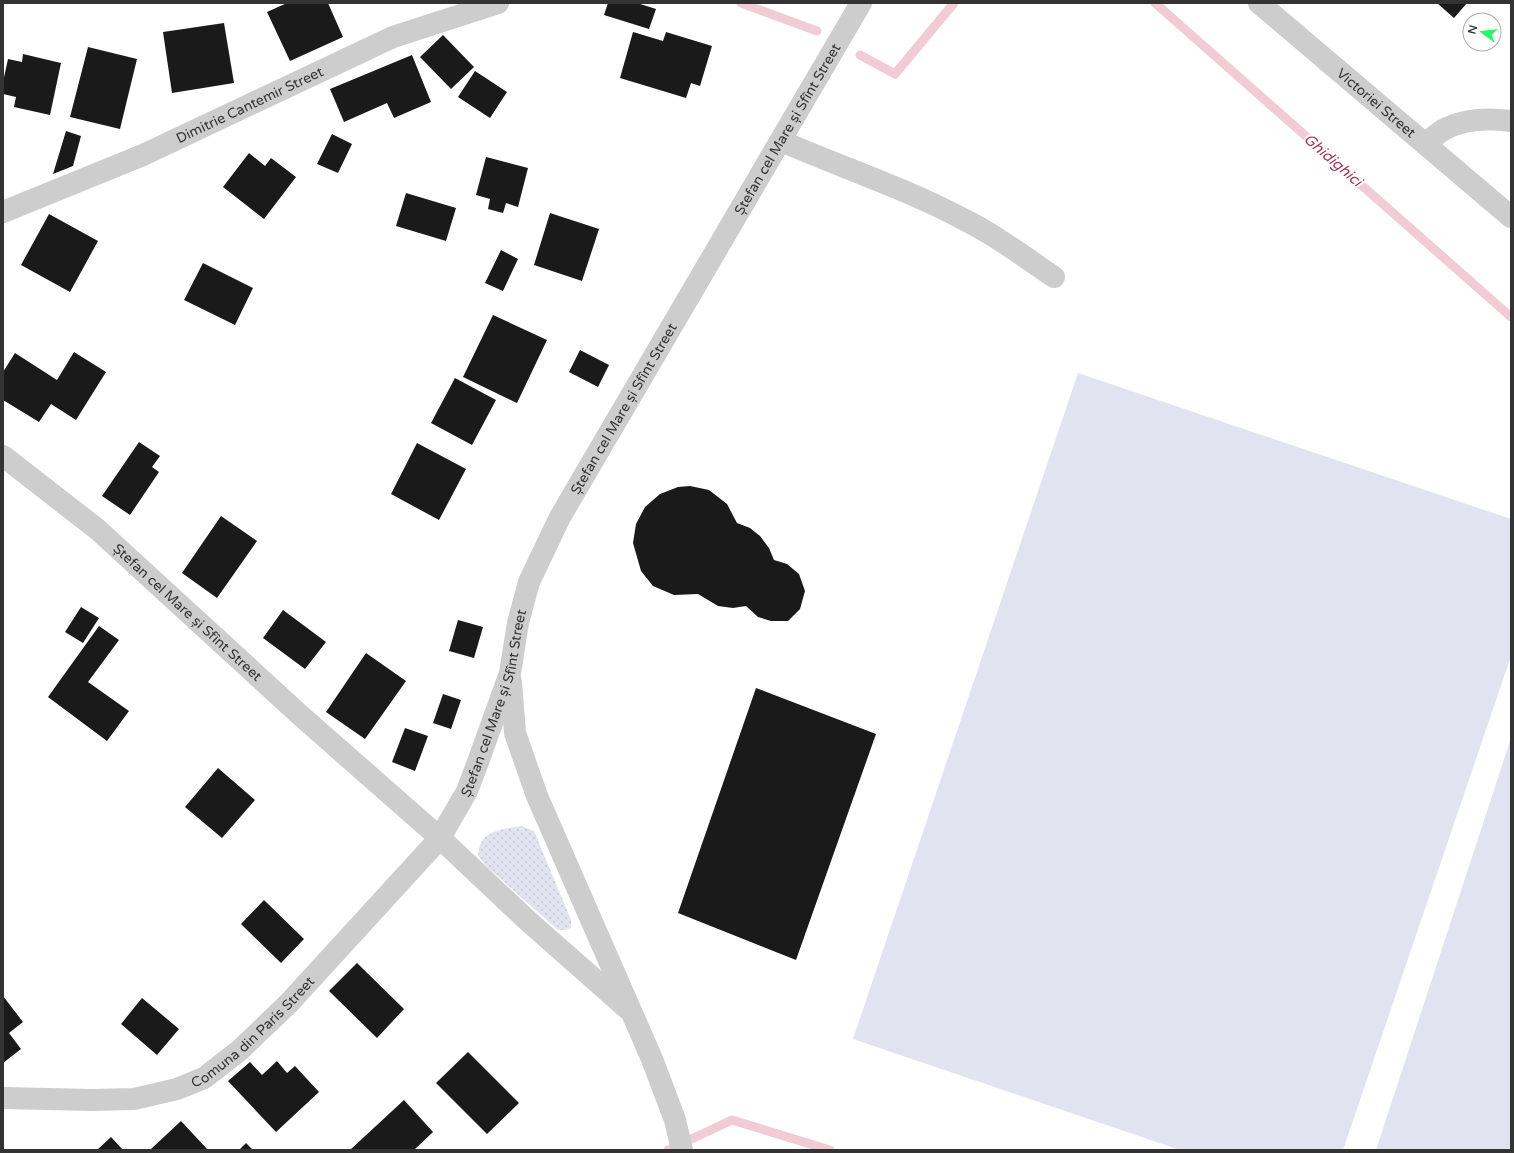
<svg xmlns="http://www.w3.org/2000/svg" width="1514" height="1153" font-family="'Varela Round',sans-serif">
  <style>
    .green { fill: url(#green-dots) }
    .pitch { fill: #e1e3f0 }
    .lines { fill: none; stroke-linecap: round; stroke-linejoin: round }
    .stream { stroke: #f1ccd5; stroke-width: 9 }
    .building { fill: #1a1a1a }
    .minor { stroke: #cdcdcd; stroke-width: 22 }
    .labels { text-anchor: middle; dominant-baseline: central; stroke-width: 4; stroke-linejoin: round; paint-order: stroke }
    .street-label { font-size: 14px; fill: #333; stroke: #fff }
    .water-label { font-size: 15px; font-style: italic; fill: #9e3751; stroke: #fff }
  </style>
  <defs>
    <pattern id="green-dots" width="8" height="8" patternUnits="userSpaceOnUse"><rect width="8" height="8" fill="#e1e3f0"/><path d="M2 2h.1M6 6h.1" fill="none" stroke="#c2c3ce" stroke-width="1.8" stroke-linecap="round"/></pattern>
  </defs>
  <rect width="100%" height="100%" fill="#fff"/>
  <path class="green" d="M 521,826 L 534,831 L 571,920 L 571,928 L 565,930 L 558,930 L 486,866 L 478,855 C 479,851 479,846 481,843 C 487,830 508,828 521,826 Z"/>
  <path class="pitch" d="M 1078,373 L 1511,519 L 1511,656 L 1343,1150 L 1180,1150 L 853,1039 Z
    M 1511,738 L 1511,1150 L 1376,1150 Z"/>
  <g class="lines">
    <path class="stream" d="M 741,3 L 817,31
      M 1155,3 L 1511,317
      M 860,55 L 895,74 L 954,3
      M 668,1150 L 732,1120 L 830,1150"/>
  </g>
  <path class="building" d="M 287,3 L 328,3 L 343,37 L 290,61 L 267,12 Z
    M 608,3 L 637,3 L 656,9 L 649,29 L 604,15 Z
    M 1437,3 L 1467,3 L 1454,18 Z
    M 224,23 L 234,83 L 172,93 L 163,32 Z
    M 633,32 L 663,41 L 666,32 L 712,46 L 700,86 L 691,83 L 686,98 L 620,78 Z
    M 443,35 L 474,67 L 451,89 L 420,57 Z
    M 88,47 L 137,59 L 120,129 L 70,117 Z
    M 23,54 L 61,63 L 50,115 L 14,107 L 16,97 L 3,94 L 3,82 L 8,59 L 22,62 Z
    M 412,55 L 431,102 L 394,118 L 387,103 L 344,122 L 330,89 Z
    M 475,71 L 507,92 L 490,118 L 458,97 Z
    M 66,131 L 81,136 L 73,166 L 53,174 Z
    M 332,134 L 352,144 L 338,173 L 317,164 Z
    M 249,153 L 265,166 L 271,158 L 296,177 L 264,219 L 223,187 Z
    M 486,157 L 528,168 L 518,207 L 506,203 L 503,213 L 488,209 L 490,199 L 476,195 Z
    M 406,193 L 456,208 L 446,241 L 396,226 Z
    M 550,213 L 599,229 L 582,281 L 534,265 Z
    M 49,214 L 98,241 L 70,292 L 21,265 Z
    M 501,250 L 518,259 L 503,291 L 485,283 Z
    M 203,263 L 253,288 L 235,325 L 184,300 Z
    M 493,315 L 547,340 L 517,403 L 463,377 Z
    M 580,350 L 609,365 L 598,387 L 569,372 Z
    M 74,352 L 106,372 L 76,420 L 51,404 L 39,422 L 3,400 L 3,372 L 15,353 L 57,380 Z
    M 455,378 L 496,400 L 472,445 L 431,423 Z
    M 139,442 L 160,456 L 152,467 L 159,472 L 130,515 L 102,496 Z
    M 417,443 L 466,469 L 439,520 L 391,494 Z
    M 690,486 L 709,490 L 727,504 L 737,523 L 750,528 L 760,536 L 769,548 L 774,560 L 787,564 L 799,574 L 805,591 L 800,609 L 788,621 L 771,621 L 758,617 L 746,606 L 733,608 L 718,606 L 698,594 L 674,595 L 653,586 L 641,571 L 633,543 L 636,524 L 645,507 L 660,494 L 678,487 Z
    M 221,516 L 257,541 L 217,598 L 182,573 Z
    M 81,607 L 99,618 L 83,643 L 65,632 Z
    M 283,610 L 326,642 L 305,669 L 263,638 Z
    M 458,620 L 483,627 L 474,658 L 449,651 Z
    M 99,626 L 119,640 L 88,682 L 129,711 L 107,741 L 48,697 Z
    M 366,653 L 406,681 L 365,739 L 326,712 Z
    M 756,688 L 876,734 L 796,960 L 678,913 Z
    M 443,694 L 461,700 L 451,729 L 433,723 Z
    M 405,728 L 428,736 L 415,771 L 392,762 Z
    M 218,768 L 255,800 L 222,838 L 185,807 Z
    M 264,900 L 304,939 L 281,963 L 241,924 Z
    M 357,963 L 404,1009 L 377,1038 L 329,991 Z
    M 3,996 L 23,1022 L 9,1033 L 21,1049 L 3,1063 Z
    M 142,998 L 179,1029 L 157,1055 L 121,1024 Z
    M 468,1052 L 519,1103 L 487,1134 L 436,1083 Z
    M 277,1061 L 287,1073 L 295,1066 L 319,1092 L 276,1132 L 228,1081 L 250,1062 L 262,1075 Z
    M 404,1100 L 433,1132 L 414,1150 L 350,1150 Z
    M 181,1121 L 208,1150 L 152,1150 L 151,1149 Z
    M 111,1137 L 123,1150 L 97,1150 Z
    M 246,1143 L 253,1150 L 239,1150 Z"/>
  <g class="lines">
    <g class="minor">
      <path id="s1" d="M 1259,3 L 1511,217"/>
      <path d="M 781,141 C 841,167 904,188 961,218 C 994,234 1023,256 1054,277"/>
      <path d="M 1425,143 C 1431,139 1437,134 1443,130 C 1463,119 1489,118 1511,121"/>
      <path id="s2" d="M 3,212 L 143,155 L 393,37 L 498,3"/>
      <path id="s3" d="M 3,456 L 97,529 L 300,715 L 440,838 L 528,921 L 629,1010"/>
      <path d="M 511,682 L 515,733 L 537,796 L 652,1059 L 675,1120 L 682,1150"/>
      <path id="s4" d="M 3,1098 L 92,1100 L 134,1099 L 177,1089 L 204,1078 L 240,1050 L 289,1003 L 440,838 L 452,817 L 467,791 L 478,762 L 510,673 L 518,623 L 529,582 L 560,517 L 861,3"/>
    </g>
  </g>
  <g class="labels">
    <g class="street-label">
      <text stroke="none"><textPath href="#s1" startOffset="154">Victoriei Street</textPath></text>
      <text stroke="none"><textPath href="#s2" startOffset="269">Dimitrie Cantemir Street</textPath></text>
      <text stroke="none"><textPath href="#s4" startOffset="1336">Ștefan cel Mare și Sfînt Street</textPath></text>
      <text stroke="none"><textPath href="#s4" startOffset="1012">Ștefan cel Mare și Sfînt Street</textPath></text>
      <text stroke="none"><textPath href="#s3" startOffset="242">Ștefan cel Mare și Sfînt Street</textPath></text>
      <text stroke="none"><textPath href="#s4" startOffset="688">Ștefan cel Mare și Sfînt Street</textPath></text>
      <text stroke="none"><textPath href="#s4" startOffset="271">Comuna din Paris Street</textPath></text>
    </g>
    <g class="water-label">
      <text transform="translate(1333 160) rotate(41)">Ghidighici</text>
    </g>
  </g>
  <rect width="1514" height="1153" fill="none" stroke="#333333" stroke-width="8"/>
  <g transform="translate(1482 32) rotate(285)"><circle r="19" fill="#ffffff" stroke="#adadad"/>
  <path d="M0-3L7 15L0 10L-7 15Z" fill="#29f565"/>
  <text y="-6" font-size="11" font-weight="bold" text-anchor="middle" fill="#333333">N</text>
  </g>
</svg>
